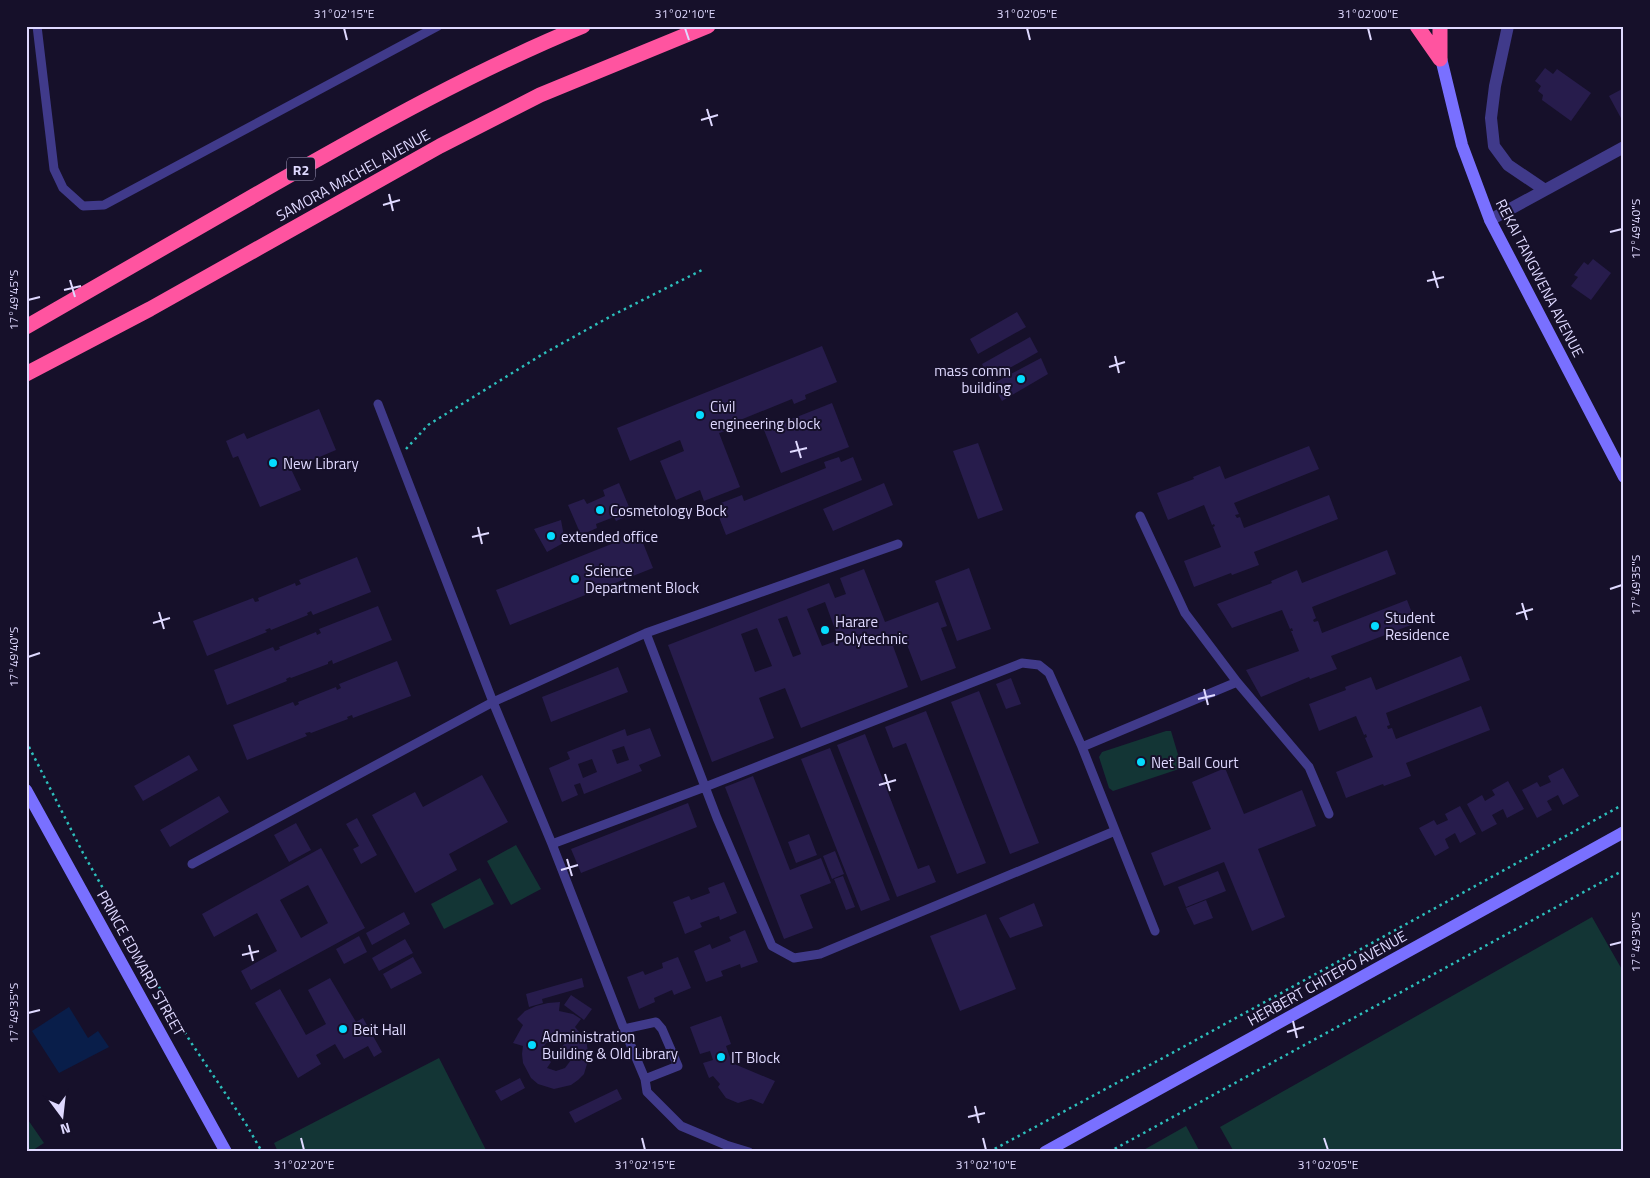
<svg xmlns="http://www.w3.org/2000/svg" width="1650" height="1178" font-family="'Titillium Web',sans-serif">
  <style>
    .green { fill: #133535 }
    .water { fill: #091e4a }
    .building { fill: #271c4c; fill-rule: evenodd }
    .lines { fill: none; stroke-linecap: round; stroke-linejoin: round }
    .path { stroke: #2dbfbc; stroke-width: 2.5; stroke-dasharray: 2.5 4; stroke-linecap: butt }
    .lane { stroke: #403a8a; stroke-width: 9 }
    .street { stroke: #403a8a; stroke-width: 12 }
    .secondary { stroke: #7970ff; stroke-width: 12 }
    .highway { stroke: #ff54a0; stroke-width: 15 }
    .ticks { fill: none; stroke: #dfd9ff; stroke-width: 2 }
    .poi-dot { fill: #05dcff; stroke: #16102a; stroke-width: 2 }
    .labels { text-anchor: middle; dominant-baseline: central; stroke-width: 4; stroke-linejoin: round; paint-order: stroke }
    .shield { fill: #16102a; stroke: #a39dbf; stroke-width: 1 }
    .shield-label { font-size: 14px; font-weight: bold; fill: #dfd9ff }
    .street-label { font-size: 15px; fill: #dfd9ff; stroke: #16102a }
    .poi-label { font-size: 15px; fill: #dfd9ff; stroke: #16102a; text-anchor: start }
    .neatline { fill: none; stroke: #dfd9ff; stroke-width: 2 }
    .ticks-label { font-size: 12px; text-anchor: middle; fill: #dfd9ff }
  </style>
  <rect width="100%" height="100%" fill="#16102a"/>
  <path class="green" d="M 1166,731 L 1171,731 L 1182,768 L 1113,791 L 1109,788 L 1099,757 L 1102,752 Z
    M 516,845 L 541,889 L 511,905 L 487,861 Z
    M 480,878 L 494,904 L 444,929 L 431,904 Z
    M 1592,917 L 1624,973 L 1624,1152 L 1234,1152 L 1220,1127 Z
    M 439,1058 L 487,1152 L 278,1152 L 274,1143 Z
    M 26,1117 L 44,1143 L 30,1152 L 26,1152 Z
    M 1186,1126 L 1200,1152 L 1140,1152 Z"/>
  <path class="water" d="M 69,1007 L 88,1038 L 98,1031 L 109,1047 L 59,1073 L 32,1031 Z"/>
  <path class="building" d="M 1545,68 L 1553,74 L 1557,69 L 1591,93 L 1571,121 L 1542,100 L 1543,95 L 1538,91 L 1541,86 L 1535,81 Z
    M 1624,88 L 1624,118 L 1622,120 L 1609,96 Z
    M 1593,259 L 1611,273 L 1591,300 L 1571,286 L 1578,277 L 1574,275 L 1584,262 L 1588,265 Z
    M 1017,312 L 1026,327 L 978,354 L 970,339 Z
    M 1030,337 L 1038,352 L 990,379 L 982,364 Z
    M 822,346 L 837,382 L 805,395 L 806,399 L 794,404 L 792,399 L 723,427 L 725,431 L 719,433 L 740,487 L 704,501 L 700,490 L 676,500 L 660,461 L 684,451 L 680,440 L 630,461 L 617,428 Z
    M 1041,358 L 1048,374 L 1002,401 L 992,384 Z
    M 832,403 L 849,447 L 781,473 L 764,430 Z
    M 319,409 L 336,450 L 291,469 L 301,490 L 260,507 L 238,456 L 233,458 L 226,441 L 244,433 L 247,439 Z
    M 978,443 L 1003,510 L 978,519 L 953,451 Z
    M 1309,446 L 1319,469 L 1234,503 L 1239,514 L 1235,515 L 1237,518 L 1240,517 L 1244,528 L 1329,495 L 1338,519 L 1254,552 L 1259,565 L 1232,575 L 1231,573 L 1194,587 L 1184,561 L 1221,547 L 1213,527 L 1215,526 L 1214,524 L 1212,525 L 1204,505 L 1168,520 L 1157,493 L 1194,479 L 1193,477 L 1220,466 L 1225,479 Z
    M 839,457 L 841,462 L 853,457 L 862,480 L 726,535 L 717,512 L 724,509 L 721,503 L 742,495 L 744,501 L 826,468 L 824,462 Z
    M 619,483 L 632,514 L 616,521 L 614,517 L 596,524 L 597,528 L 581,535 L 568,505 L 584,499 L 587,504 L 605,496 L 603,490 Z
    M 884,483 L 893,505 L 833,531 L 823,509 Z
    M 561,520 L 565,542 L 547,552 L 534,529 Z
    M 639,533 L 653,568 L 510,625 L 496,590 Z
    M 1387,550 L 1396,574 L 1312,607 L 1316,618 L 1313,620 L 1314,622 L 1318,621 L 1322,633 L 1407,600 L 1416,623 L 1331,656 L 1337,669 L 1310,679 L 1309,677 L 1261,697 L 1246,670 L 1299,651 L 1291,631 L 1293,631 L 1292,628 L 1290,629 L 1282,610 L 1232,628 L 1217,604 L 1272,583 L 1271,581 L 1297,570 L 1302,583 Z
    M 357,557 L 371,592 L 313,615 L 311,611 L 307,613 L 308,615 L 271,630 L 270,628 L 265,630 L 267,632 L 207,656 L 193,621 L 253,598 L 255,602 L 259,601 L 258,598 L 295,583 L 296,586 L 301,584 L 299,580 Z
    M 969,568 L 991,629 L 957,641 L 935,581 Z
    M 864,569 L 885,622 L 938,602 L 947,626 L 941,628 L 956,668 L 921,681 L 906,642 L 893,646 L 908,687 L 801,728 L 785,688 L 759,698 L 774,738 L 712,762 L 668,645 L 829,583 L 835,598 L 846,594 L 840,578 ZM 825,602 L 839,640 L 822,646 L 807,609 ZM 787,616 L 801,654 L 793,657 L 778,619 ZM 757,628 L 772,666 L 755,672 L 741,634 Z
    M 378,606 L 392,640 L 333,664 L 332,660 L 328,662 L 328,664 L 291,678 L 290,677 L 286,679 L 287,681 L 227,705 L 214,670 L 273,647 L 275,651 L 280,649 L 279,647 L 316,632 L 317,635 L 321,633 L 319,629 Z
    M 1461,656 L 1470,680 L 1386,713 L 1390,725 L 1387,726 L 1388,729 L 1392,728 L 1396,739 L 1481,706 L 1490,730 L 1406,763 L 1411,776 L 1384,786 L 1383,784 L 1346,798 L 1336,772 L 1373,757 L 1365,738 L 1367,737 L 1366,734 L 1364,735 L 1356,716 L 1319,731 L 1309,704 L 1346,690 L 1345,687 L 1371,677 L 1376,690 Z
    M 397,661 L 411,696 L 353,718 L 352,715 L 347,717 L 348,719 L 311,733 L 310,732 L 305,733 L 307,736 L 247,760 L 233,725 L 293,702 L 295,706 L 299,704 L 298,702 L 336,687 L 337,690 L 341,688 L 339,684 Z
    M 618,667 L 628,692 L 551,722 L 542,697 Z
    M 1011,678 L 1021,704 L 1006,709 L 996,684 Z
    M 979,691 L 1039,843 L 1010,854 L 951,702 Z
    M 926,711 L 986,863 L 957,874 L 906,743 L 893,748 L 885,727 Z
    M 650,728 L 661,756 L 639,765 L 642,771 L 584,794 L 580,783 L 574,785 L 578,795 L 562,802 L 549,768 L 570,759 L 567,752 L 625,729 L 627,736 ZM 624,746 L 629,760 L 617,764 L 612,750 ZM 592,759 L 597,772 L 583,778 L 578,764 Z
    M 865,734 L 918,869 L 929,865 L 936,882 L 897,897 L 837,745 Z
    M 830,748 L 890,900 L 861,911 L 801,759 Z
    M 189,755 L 198,770 L 143,801 L 134,786 Z
    M 1225,768 L 1244,814 L 1302,790 L 1316,826 L 1258,849 L 1285,917 L 1252,931 L 1224,862 L 1164,886 L 1151,853 L 1211,829 L 1192,782 Z
    M 1563,768 L 1579,796 L 1563,805 L 1558,795 L 1547,801 L 1552,810 L 1537,818 L 1522,790 L 1537,782 L 1540,787 L 1551,782 L 1548,776 Z
    M 482,775 L 508,822 L 449,854 L 457,870 L 415,893 L 372,815 L 415,792 L 423,807 Z
    M 753,776 L 790,870 L 821,858 L 831,883 L 800,895 L 813,928 L 784,939 L 725,787 Z
    M 1508,781 L 1524,809 L 1507,818 L 1503,809 L 1492,815 L 1497,824 L 1482,832 L 1467,804 L 1482,795 L 1485,801 L 1495,795 L 1492,790 Z
    M 219,796 L 229,812 L 170,847 L 160,830 Z
    M 688,803 L 697,827 L 581,873 L 571,849 Z
    M 1460,806 L 1476,834 L 1460,843 L 1455,833 L 1445,839 L 1449,848 L 1435,856 L 1419,828 L 1434,820 L 1437,825 L 1448,820 L 1445,814 Z
    M 357,818 L 377,855 L 361,864 L 353,849 L 359,846 L 346,824 Z
    M 296,823 L 311,850 L 289,862 L 274,835 Z
    M 809,834 L 817,855 L 796,863 L 788,842 Z
    M 321,848 L 365,928 L 251,990 L 241,971 L 277,951 L 257,913 L 214,937 L 202,914 ZM 308,885 L 328,923 L 301,938 L 280,900 Z
    M 835,851 L 844,874 L 832,879 L 823,856 Z
    M 1218,871 L 1226,891 L 1186,907 L 1178,887 Z
    M 843,876 L 855,907 L 846,910 L 834,879 Z
    M 724,882 L 737,913 L 720,920 L 719,916 L 700,923 L 702,927 L 685,934 L 673,902 L 689,896 L 691,900 L 710,893 L 708,888 Z
    M 1206,900 L 1213,918 L 1194,925 L 1186,908 Z
    M 1034,903 L 1043,926 L 1010,938 L 999,918 Z
    M 404,912 L 410,924 L 372,945 L 366,933 Z
    M 986,914 L 1016,989 L 960,1011 L 930,936 Z
    M 745,930 L 758,962 L 741,968 L 740,964 L 721,971 L 723,976 L 706,982 L 694,951 L 710,944 L 712,949 L 731,941 L 729,937 Z
    M 359,936 L 367,952 L 344,964 L 336,949 Z
    M 405,939 L 413,953 L 379,971 L 372,958 Z
    M 413,957 L 422,973 L 391,989 L 383,974 Z
    M 678,957 L 691,988 L 674,995 L 672,990 L 654,998 L 655,1002 L 639,1009 L 627,977 L 643,971 L 645,975 L 663,968 L 662,963 Z
    M 330,978 L 356,1022 L 363,1018 L 382,1052 L 374,1057 L 368,1046 L 344,1059 L 335,1044 L 316,1055 L 321,1064 L 298,1078 L 255,1003 L 280,989 L 306,1035 L 326,1024 L 308,990 Z
    M 582,978 L 584,987 L 542,999 L 543,1003 L 529,1007 L 526,994 Z
    M 571,995 L 592,1009 L 584,1020 L 564,1005 Z
    M 560,1002 L 559,1011 L 573,1014 L 581,1019 L 575,1027 L 586,1040 L 589,1057 L 584,1074 L 578,1080 L 571,1085 L 554,1089 L 538,1084 L 531,1078 L 523,1063 L 522,1054 L 523,1046 L 513,1043 L 523,1025 L 517,1019 L 525,1011 L 536,1006 L 548,1003 ZM 555,1040 L 565,1043 L 560,1049 L 563,1051 L 564,1057 L 571,1060 L 565,1068 L 556,1071 L 547,1068 L 551,1062 L 549,1060 L 548,1053 L 541,1051 L 546,1043 Z
    M 721,1016 L 731,1044 L 726,1046 L 732,1063 L 775,1081 L 763,1104 L 751,1099 L 738,1103 L 726,1098 L 718,1087 L 720,1084 L 713,1076 L 709,1078 L 703,1063 L 713,1060 L 710,1051 L 700,1054 L 690,1027 Z
    M 520,1078 L 525,1088 L 501,1101 L 495,1091 Z
    M 617,1089 L 622,1099 L 575,1123 L 569,1112 Z"/>
  <g class="lines">
    <path class="path" d="M 406,449 L 428,425 L 543,354 L 613,315 L 702,270
      M 26,741 L 83,853 L 139,952 L 190,1041 L 246,1124 L 262,1152
      M 989,1152 L 1185,1046 L 1624,804
      M 1109,1152 L 1624,870"/>
    <path class="lane" d="M 37,26 L 54,169 L 63,188 L 83,206 L 104,205 L 438,26
      M 378,404 L 493,702 L 552,844 L 624,1029 L 645,1079 L 647,1092 L 681,1126 L 726,1145 L 749,1152
      M 1140,516 L 1185,613 L 1237,682 L 1309,767 L 1329,814
      M 646,633 L 717,818 L 772,946 L 794,958 L 820,954 L 1115,831
      M 1082,747 L 1237,682
      M 552,844 L 705,787 L 1022,663 L 1039,665 L 1049,673 L 1082,747 L 1155,931
      M 192,864 L 493,702 L 646,633 L 898,544
      M 624,1029 L 656,1022 L 662,1029 L 678,1066 L 645,1079"/>
    <path class="street" d="M 1508,26 L 1495,86 L 1491,118 L 1494,146 L 1508,165 L 1545,190
      M 1490,220 L 1624,147"/>
    <path class="secondary" d="M 1439,50 L 1462,145 L 1490,220 L 1624,477
      M 26,790 L 226,1152
      M 1045,1152 L 1624,832"/>
    <path class="highway" d="M 1417,26 L 1440,59
      M 1440,59 L 1440,26
      M 26,327 C 110,279 193,231 276,183 C 376,126 476,70 583,26
      M 26,374 L 150,309 L 440,146 L 540,95 L 708,26"/>
  </g>
  <path class="ticks" d="M 344,28 L 347,40M 685,28 L 689,40M 1027,28 L 1030,40M 1368,28 L 1371,40M 707,109 L 712,126M 701,120 L 718,115M 389,194 L 393,211M 383,205 L 400,200M 1610,232 L 1622,229M 1433,271 L 1438,288M 70,280 L 75,297M 1427,281 L 1444,277M 64,290 L 81,286M 28,300 L 40,297M 1115,356 L 1119,373M 1109,367 L 1125,362M 796,441 L 801,458M 790,452 L 807,448M 478,527 L 482,544M 472,537 L 489,533M 1610,589 L 1622,585M 1522,603 L 1527,620M 159,612 L 164,629M 1516,614 L 1533,609M 153,623 L 170,618M 28,657 L 40,653M 1204,689 L 1208,705M 1198,699 L 1215,695M 885,774 L 890,791M 879,785 L 896,780M 567,859 L 572,876M 561,870 L 578,865M 249,945 L 253,961M 1610,945 L 1622,942M 242,955 L 259,951M 28,1013 L 40,1010M 1293,1021 L 1297,1038M 1287,1032 L 1304,1027M 975,1106 L 979,1123M 968,1117 L 985,1113M 301,1138 L 304,1150M 642,1138 L 645,1150M 983,1138 L 986,1150M 1324,1138 L 1328,1150"/>
  <g class="poi-dot">
    <circle cx="1021" cy="379" r="5"/>
    <circle cx="700" cy="415" r="5"/>
    <circle cx="273" cy="463" r="5"/>
    <circle cx="600" cy="510" r="5"/>
    <circle cx="551" cy="536" r="5"/>
    <circle cx="575" cy="579" r="5"/>
    <circle cx="1375" cy="626" r="5"/>
    <circle cx="825" cy="630" r="5"/>
    <circle cx="1141" cy="762" r="5"/>
    <circle cx="343" cy="1029" r="5"/>
    <circle cx="532" cy="1045" r="5"/>
    <circle cx="721" cy="1057" r="5"/>
  </g>
  <g class="labels">
    <rect class="shield" x="287" y="157.5" width="28" height="23" rx="4"/>
    <g class="shield-label">
      <text x="301" y="169">R2</text>
    </g>
    <g class="street-label">
      <text transform="translate(353 175) rotate(-29)">SAMORA MACHEL AVENUE</text>
      <text transform="translate(1540 278) rotate(63)">REKAI TANGWENA AVENUE</text>
      <text transform="translate(141 963) rotate(61)">PRINCE EDWARD STREET</text>
      <text transform="translate(1327 978) rotate(-29)">HERBERT CHITEPO AVENUE</text>
    </g>
    <g class="poi-label">
      <text x="1011" y="370" text-anchor="end">mass comm<tspan x="1011" dy="17">building</tspan></text>
      <text x="710" y="406">Civil<tspan x="710" dy="17">engineering block</tspan></text>
      <text x="283" y="463">New Library</text>
      <text x="610" y="510">Cosmetology Bock</text>
      <text x="561" y="536">extended office</text>
      <text x="585" y="570">Science<tspan x="585" dy="17">Department Block</tspan></text>
      <text x="1385" y="617">Student<tspan x="1385" dy="17">Residence</tspan></text>
      <text x="835" y="621">Harare<tspan x="835" dy="17">Polytechnic</tspan></text>
      <text x="1151" y="762">Net Ball Court</text>
      <text x="353" y="1029">Beit Hall</text>
      <text x="542" y="1036">Administration<tspan x="542" dy="17">Building &amp; Old Library</tspan></text>
      <text x="731" y="1057">IT Block</text>
    </g>
  </g>
  <rect width="1650" height="1178" fill="none" stroke="#16102a" stroke-width="55"/>
  <g transform="translate(62 1116) rotate(165)" stroke="#16102a" stroke-width="4" paint-order="stroke">
  <path d="M0-4L9 19L0 12L-9 19Z" fill="#dfd9ff"/>
  <text y="-8" font-size="14" font-weight="bold" text-anchor="middle" fill="#dfd9ff">N</text>
  </g>
  <rect x="28" y="28" width="1594" height="1122" class="neatline"/>
  <g class="ticks-label">
    <text x="344" y="18">31°02'15"E</text>
    <text x="685" y="18">31°02'10"E</text>
    <text x="1027" y="18">31°02'05"E</text>
    <text x="1368" y="18">31°02'00"E</text>
    <text transform="translate(1636 229) rotate(-90)" y="4">17°49'40"S</text>
    <text transform="translate(14 300) rotate(-90)" y="4">17°49'45"S</text>
    <text transform="translate(1636 585) rotate(-90)" y="4">17°49'35"S</text>
    <text transform="translate(14 657) rotate(-90)" y="4">17°49'40"S</text>
    <text transform="translate(1636 942) rotate(-90)" y="4">17°49'30"S</text>
    <text transform="translate(14 1013) rotate(-90)" y="4">17°49'35"S</text>
    <text x="304" y="1169">31°02'20"E</text>
    <text x="645" y="1169">31°02'15"E</text>
    <text x="986" y="1169">31°02'10"E</text>
    <text x="1328" y="1169">31°02'05"E</text>
  </g>
</svg>
